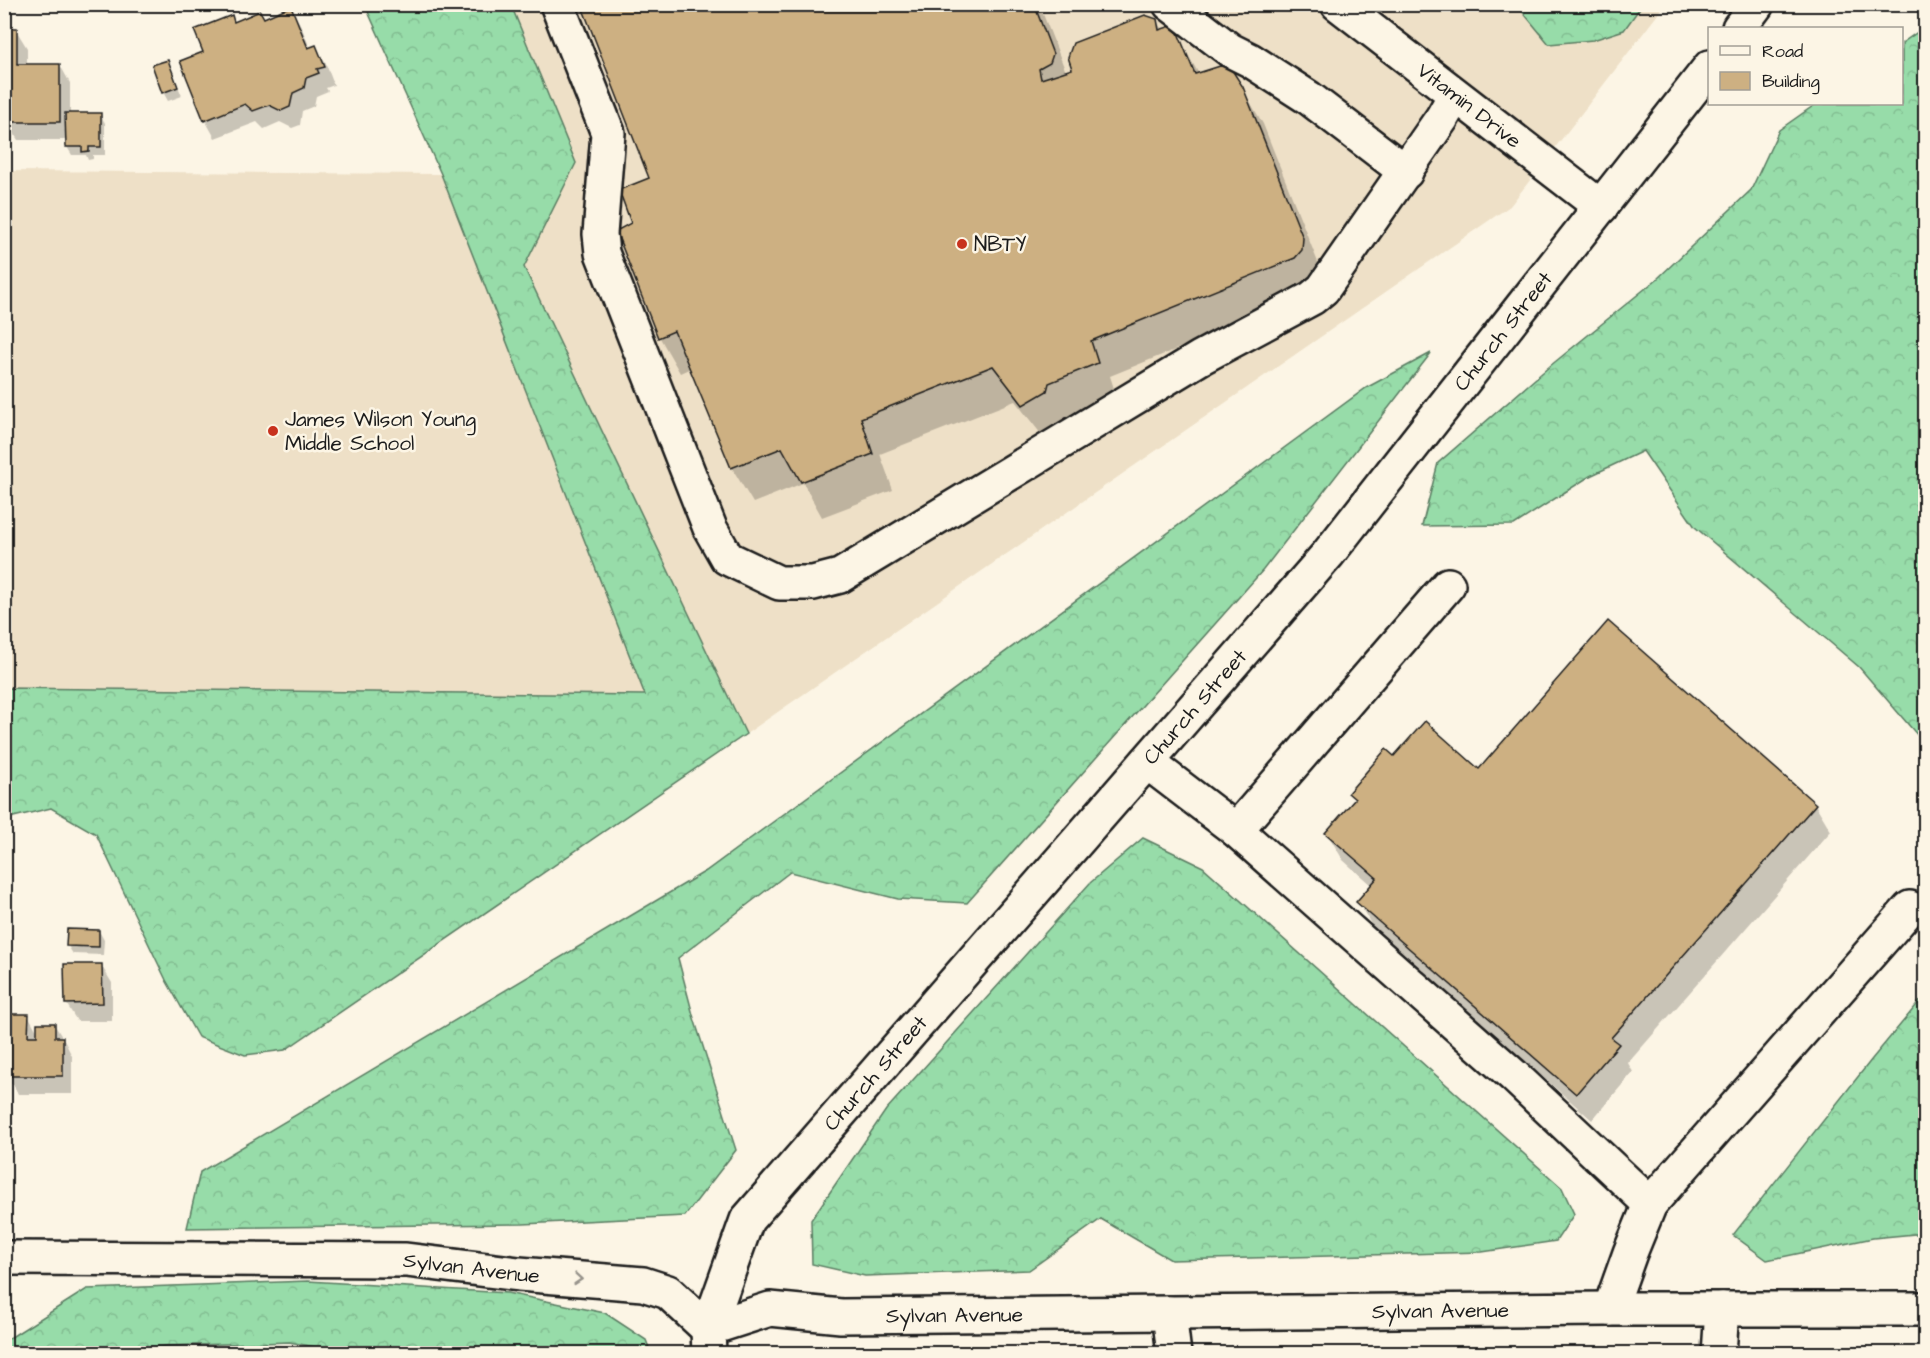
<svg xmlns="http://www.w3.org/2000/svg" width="1930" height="1358" viewBox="0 0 1930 1358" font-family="'Architects Daughter',sans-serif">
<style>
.built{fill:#eee0c7}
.forest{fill:url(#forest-crowns);stroke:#5a7c62;stroke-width:1.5}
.shadow{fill:#0003}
.building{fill:#cdb082;stroke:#1c1c1c;stroke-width:1.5}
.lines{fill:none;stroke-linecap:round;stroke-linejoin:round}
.minor-casing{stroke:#1c1c1c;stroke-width:38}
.minor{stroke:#fcf5e5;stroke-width:33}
.oneway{stroke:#97938b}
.poi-dot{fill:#c8321e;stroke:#fcf5e5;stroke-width:2}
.labels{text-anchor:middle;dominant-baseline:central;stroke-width:5;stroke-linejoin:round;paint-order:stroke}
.street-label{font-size:21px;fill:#1c1c1c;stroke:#fcf5e5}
.poi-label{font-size:21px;fill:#1c1c1c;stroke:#fcf5e5;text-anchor:start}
</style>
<defs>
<pattern id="forest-crowns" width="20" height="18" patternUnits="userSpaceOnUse" patternTransform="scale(1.5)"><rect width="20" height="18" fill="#97dca9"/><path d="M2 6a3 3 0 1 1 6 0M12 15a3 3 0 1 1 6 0" fill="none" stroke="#82bc91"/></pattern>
</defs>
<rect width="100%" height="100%" fill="#fcf5e5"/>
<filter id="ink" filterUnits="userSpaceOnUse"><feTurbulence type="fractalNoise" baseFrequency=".0167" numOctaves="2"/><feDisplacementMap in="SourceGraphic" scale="12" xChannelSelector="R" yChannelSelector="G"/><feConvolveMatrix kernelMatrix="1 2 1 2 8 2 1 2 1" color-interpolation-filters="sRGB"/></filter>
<g filter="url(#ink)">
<g class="built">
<path d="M511 5H1665L1510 206 746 734 524 267 576 163Z"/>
<path d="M5 171 441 174 646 695 5 688Z"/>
</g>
<g class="forest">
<path d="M365 5H511L576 163 524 267 746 734 285 1050 245 1055 198 1037 166 980 96 834 51 808 5 819V688L645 695 441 174Z"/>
<path d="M1517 5V4L1642 5 1624 30 1593 40 1549 44Z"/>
<path d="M1925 27V744L1859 667 1695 527 1643 451 1590 476 1514 525 1422 526 1438 463 1550 366 1657 279 1751 190 1779 130 1816 104H1902V43Z"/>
<path d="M1431 353 1263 570 967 903 898 899 790 872 678 958 693 1015 736 1150 685 1216 523 1224 187 1228 200 1172 706 871 1366 388Z"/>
<path d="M1143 838 1203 867 1562 1188 1574 1214 1556 1241 1482 1252 1171 1260 1101 1219 1029 1270 865 1276 812 1264 811 1220 886 1110 1090 883Z"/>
<path d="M1925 995V1233L1873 1238 1767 1260 1733 1235 1872 1059Z"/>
<path d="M308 1281 507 1293 605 1313 646 1340 651 1353 351 1354 289 1342 167 1346 107 1354 5 1353V1341L87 1289Z"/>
</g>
<g class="shadow">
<path d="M583 4H1039L1066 72 1156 20 1162 30 1176 34 1199 74 1242 88 1263 124 1323 275 1315 293 1110 376 1117 398 1045 439 1015 401 880 454 893 490 822 517 803 483 753 503 732 468 691 368 680 373 660 338 617 231 633 224 651 179Z"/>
<path d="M291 8 301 26 310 48 315 47 326 64 334 85 326 88 328 91 316 96 314 106 302 111 300 125 292 128 280 122 264 129 257 122 215 138 205 120V53L231 17 235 23 264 19Z"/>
<path d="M4 30H16L27 48V65H60L70 83V114H100L105 123V155H93V159L88 160 86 155H72L67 147V140H18L7 122V112H4Z"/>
<path d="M168 62 182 96 168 101 163 92Z"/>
<path d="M1394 758 1479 771 1815 804 1831 831 1628 1063 1633 1072 1592 1120 1374 929 1358 902 1372 886 1343 860 1327 833 1355 801 1350 793Z"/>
<path d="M99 931 104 940 103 955 73 954 68 946Z"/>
<path d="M101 965 112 983V1021H77L66 1003Z"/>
<path d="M28 1015 38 1033 54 1024 65 1042 72 1056V1094H18L13 1084H4V1037H7Z"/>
</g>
<g class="building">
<path d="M581 4H1034L1053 54 1050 63 1039 69 1041 79 1072 69 1068 57 1073 43 1145 15 1157 19 1159 30 1171 26 1178 33 1195 74 1220 66 1230 67 1243 87 1303 238 1302 250 1295 258 1091 341 1098 363 1049 383 1047 391 1023 405 993 366 861 418 873 454 801 482 782 448 731 468 674 331 658 338 616 231 631 223 619 190 649 178Z"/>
<path d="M291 6 308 48 316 45 325 67 317 69 319 73 306 78 304 88 293 93 290 107 281 111 269 105 253 111 245 104 204 121 180 61 203 52 194 30 232 15 234 22 260 11 264 18Z"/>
<path d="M4 28H17V64H60V122H6Z"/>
<path d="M168 60 178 87 162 93 152 65Z"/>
<path d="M65 113H101V147H89V151L82 152V147H66Z"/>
<path d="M1608 621 1816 804 1611 1038 1619 1044 1576 1094 1356 902 1377 878 1325 833 1355 799 1348 793 1386 749 1394 756 1425 721 1479 769Z"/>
<path d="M67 929 99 930V947L66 946Z"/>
<path d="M64 964H102L103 1003 65 1004Z"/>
<path d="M6 1014H29L28 1036H37V1023H55V1037H63V1076H6V1067H4Z"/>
</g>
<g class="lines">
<g class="minor-casing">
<g id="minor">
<path d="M557 4 608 133 600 234 602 253 710 528 727 558 779 583H813L840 576 1200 358 1312 298 1323 289 1442 118 1455 95"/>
<path d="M1170 4 1230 50 1250 60 1309 98 1406 172"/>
<path id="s1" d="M1338 4 1601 207"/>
<path d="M1739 28 1757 4"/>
<path d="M1147 762 1236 830 1514 1076 1650 1204 1630 1253 1610 1309"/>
<path d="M1236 830 1448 585"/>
<path d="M1650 1204 1910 908"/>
<path id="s2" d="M4 1258 406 1260 519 1274 643 1284 668 1292 708 1329"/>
<path d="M1169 1313 1174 1354"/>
<path id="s3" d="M708 1329 770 1309 841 1316 1610 1309H1926"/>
<path id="s4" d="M709 1354 708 1329 747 1220 1328 554 1710 67"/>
<path d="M1719 1354 1722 1309"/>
</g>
</g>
<use href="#minor" class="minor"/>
</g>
<defs><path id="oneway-chevron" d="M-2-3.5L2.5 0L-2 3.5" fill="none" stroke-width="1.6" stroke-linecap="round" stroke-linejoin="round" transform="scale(1.5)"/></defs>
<use class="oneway" href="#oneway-chevron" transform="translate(578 1279) rotate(5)"/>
</g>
<g class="poi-dot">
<circle cx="962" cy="244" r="6"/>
<circle cx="273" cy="431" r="6"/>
</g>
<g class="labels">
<g class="street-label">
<text stroke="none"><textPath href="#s1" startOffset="166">Vitamin Drive</textPath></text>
<text stroke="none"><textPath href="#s4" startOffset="1308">Church Street</textPath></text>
<text stroke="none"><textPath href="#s4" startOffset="822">Church Street</textPath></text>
<text stroke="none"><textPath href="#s4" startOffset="336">Church Street</textPath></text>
<text stroke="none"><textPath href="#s2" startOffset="468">Sylvan Avenue</textPath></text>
<text stroke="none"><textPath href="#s3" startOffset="736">Sylvan Avenue</textPath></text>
<text stroke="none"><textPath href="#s3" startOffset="250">Sylvan Avenue</textPath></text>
</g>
<g class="poi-label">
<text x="974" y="244">NBTY</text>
<text x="285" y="419">James Wilson Young<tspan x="285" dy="24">Middle School</tspan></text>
</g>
</g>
<rect width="1930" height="1358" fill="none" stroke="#fcf5e5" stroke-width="24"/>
<rect x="12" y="12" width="1906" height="1334" fill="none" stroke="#1c1c1c" stroke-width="2" filter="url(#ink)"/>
<rect x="1708" y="27" width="195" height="78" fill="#fcf5e5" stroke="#a29e95" stroke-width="1.5"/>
<rect x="1720" y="46" width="30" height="9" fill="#fcf5e5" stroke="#a29e95" stroke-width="1.5"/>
<text x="1762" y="57" font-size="18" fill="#1c1c1c">Road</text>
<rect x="1720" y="72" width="30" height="18" fill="#cdb082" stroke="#a29e95" stroke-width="1.5"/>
<text x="1762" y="87" font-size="18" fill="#1c1c1c">Building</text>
</svg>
